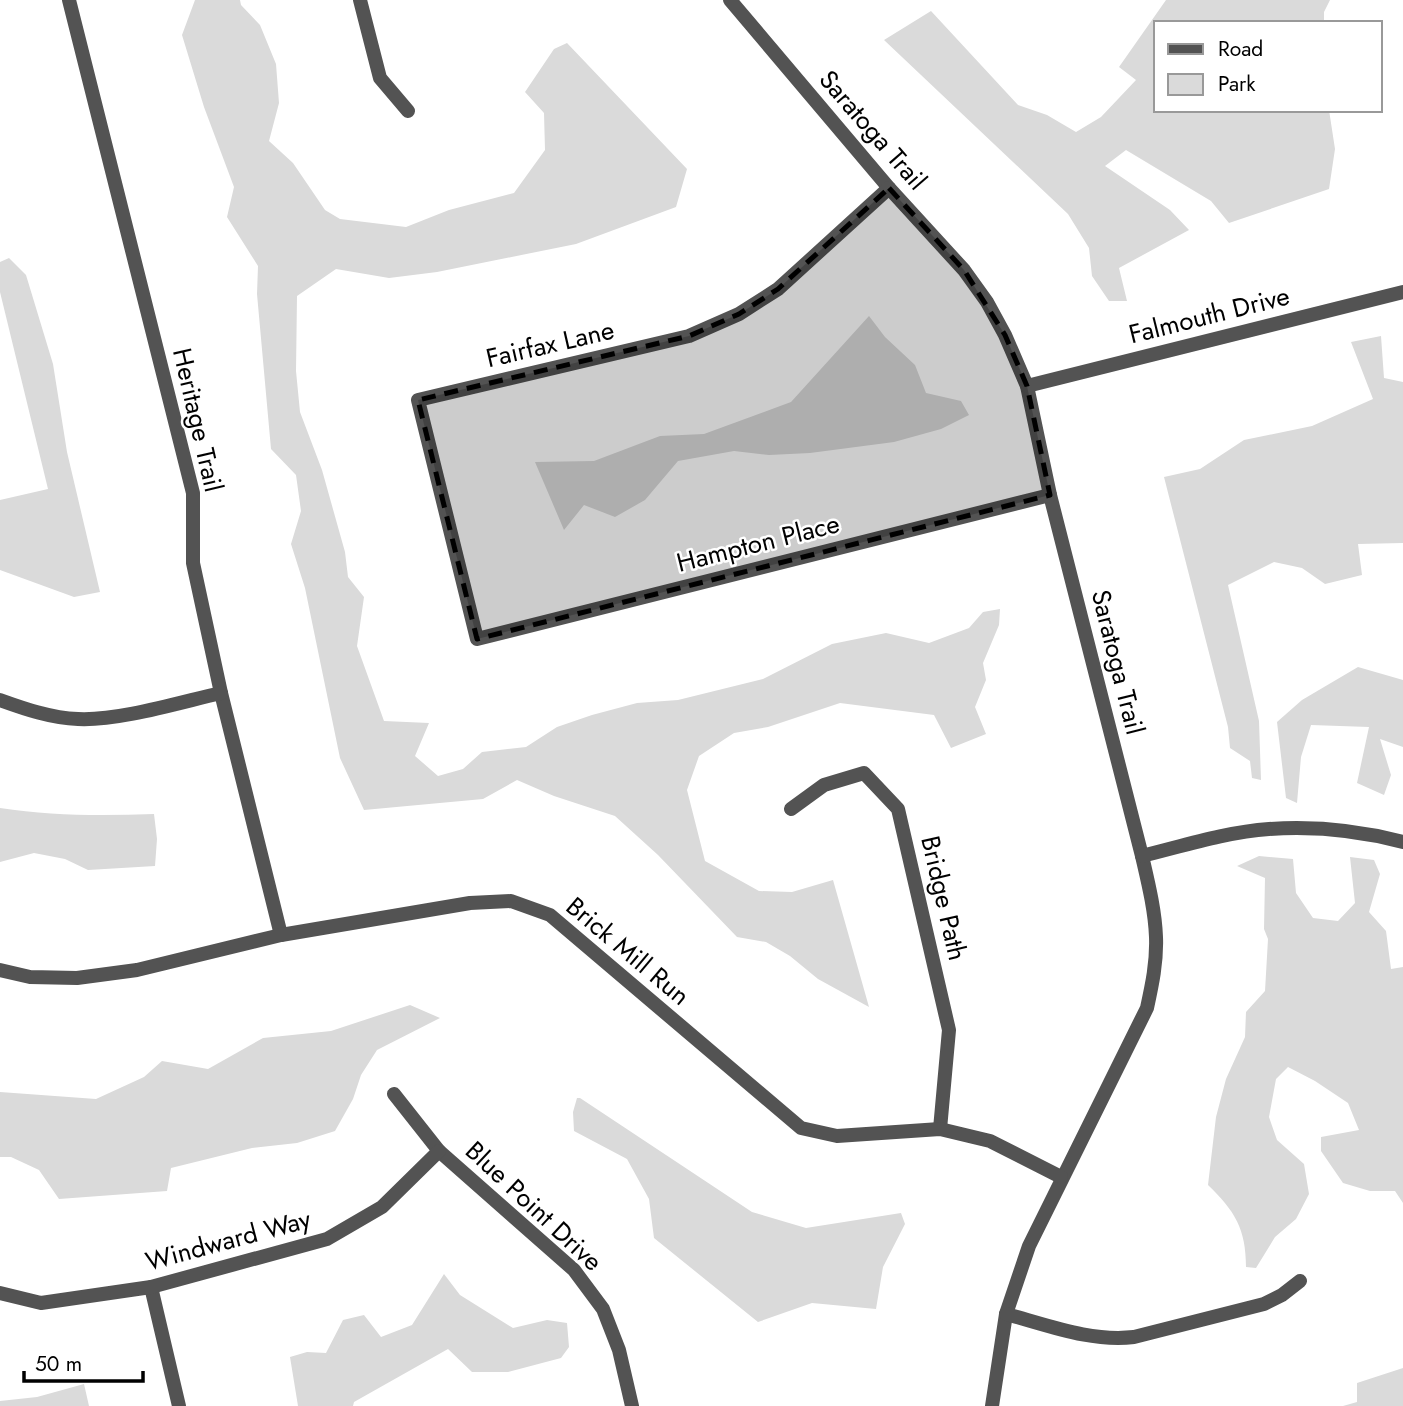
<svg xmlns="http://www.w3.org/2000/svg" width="1403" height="1406" viewBox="0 0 1403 1406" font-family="Jost,sans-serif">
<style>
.green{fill:#dadada}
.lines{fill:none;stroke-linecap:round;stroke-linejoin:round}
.minor{stroke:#535353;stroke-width:14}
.marked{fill:#000;fill-opacity:0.2;stroke:#000;stroke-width:5;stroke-dasharray:14 9;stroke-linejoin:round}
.labels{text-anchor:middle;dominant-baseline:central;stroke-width:5;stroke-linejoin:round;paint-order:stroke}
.street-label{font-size:26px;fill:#000;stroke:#fff}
</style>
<rect width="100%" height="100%" fill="#fff"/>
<g class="green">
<path d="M195 0H240L241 5 260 25 276 64 279 103 269 141 293 163 325 210 340 219 406 227 449 210 514 193 545 150 544 113 525 92 554 49 567 43 687 169 676 207 576 244 437 272 389 278 336 269 297 296 296 371 300 412 322 470 345 552 348 577 364 597 357 646 384 721 429 723 415 756 438 776 463 769 482 752 526 747 557 727 592 715 637 703 678 700 763 679 832 644 886 633 929 643 969 628 983 612 1000 609 999 625 983 663 986 680 975 707 986 734 951 748 934 715 840 703 768 727 734 733 699 756 687 790 705 861 759 891 792 892 833 880 869 1007 818 979 790 956 766 942 737 937 658 855 615 816 554 796 517 780 483 799 364 810 340 758 305 588 291 544 301 511 296 475 271 449 257 294 258 266 227 217 234 187 204 107 182 35Z"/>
<path d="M1166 0H1330L1324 12V23H1156V110H1329L1335 149 1329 189 1229 223 1211 201 1126 150 1105 166 1170 210 1189 230 1119 268 1127 301H1109L1092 276 1089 248 1068 214 884 40 931 11 1018 105 1047 115 1076 132 1101 117 1136 80 1119 67Z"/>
<path d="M9 258 26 275 53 364 67 452 100 592 74 597 0 570V500L48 489 0 292V262Z"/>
<path d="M869 316 885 337 915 365 926 393 961 401 969 415 941 429 894 442 810 453 769 455 734 451 678 461 645 500 615 517 584 505 564 530 535 462 594 461 660 436 704 434 791 402Z"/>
<path d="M1381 336 1384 378 1403 382V543L1358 544 1362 575 1325 584 1302 568 1274 562 1228 585 1259 721 1261 780 1252 778 1250 761 1230 748 1228 727 1164 477 1200 469 1244 440 1312 426 1373 399 1351 342Z"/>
<path d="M1358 667 1403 680V747L1380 739 1391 775 1384 795 1357 783 1369 727 1311 725 1301 757 1297 803 1286 798 1277 722 1302 700Z"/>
<path d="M0 808C51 816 102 816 154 814L157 839 155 866 88 870 65 859 34 853 0 862Z"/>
<path d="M1259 856 1293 859 1296 893 1313 918 1338 921 1355 903 1350 857 1374 860 1380 874 1369 912 1386 931 1391 969 1403 967V1203L1395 1191H1370L1343 1183 1321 1151V1137L1359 1130 1348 1103 1315 1081 1288 1067 1276 1079 1269 1117 1277 1140 1304 1164 1309 1194 1296 1219 1275 1237 1256 1268 1246 1267C1246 1229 1235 1211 1208 1185L1216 1117 1226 1079 1245 1037 1246 1012 1265 991 1268 939 1264 929 1265 878 1237 866Z"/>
<path d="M410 1005 440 1018 377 1050 361 1075 353 1099 335 1131 297 1143 252 1148 171 1168 167 1191 59 1199 39 1170 11 1157H0V1092L96 1099 144 1077 162 1061 208 1069 263 1038 331 1031Z"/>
<path d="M577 1098H580L752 1212 806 1228 901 1213 905 1224 883 1267 876 1309 812 1303 758 1322 654 1238 649 1199 627 1159 574 1131 573 1112Z"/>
<path d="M444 1274 460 1295 513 1328 547 1320 567 1323 569 1347 561 1358 508 1372H472L448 1349 354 1402 353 1406H298L290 1357 307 1352 326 1353 343 1320 364 1315 381 1337 412 1325Z"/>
<path d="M1403 1368V1406H1343L1357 1402V1383Z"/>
<path d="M84 1384 89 1406H0V1401L37 1397Z"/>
</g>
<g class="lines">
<g class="minor">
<path d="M69 0 193 493V563L221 693 281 935"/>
<path d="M360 0 380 78 408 111"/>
<path d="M730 0 889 188 964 270 987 302 1005 335 1027 386 1050 495 1142 856C1148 882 1155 910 1156 937 1157 962 1152 985 1147 1008L1029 1246 1006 1314 992 1406"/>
<path d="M889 188 778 289 739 314 689 336 418 400 477 639 1050 495"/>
<path d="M1027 386 1403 292"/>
<path d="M0 700C25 709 51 718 78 719 119 721 181 702 221 693"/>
<path d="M791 809 824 785 864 773 898 809 949 1030 940 1129"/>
<path d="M1142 856C1183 846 1226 832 1269 829 1313 826 1361 831 1403 842"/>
<path d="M0 970 30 977 77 978 137 970 281 935 470 903 511 901 550 915 801 1128 837 1136 940 1129 990 1141 1061 1177"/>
<path d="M394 1094 439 1151 574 1270 603 1309 619 1350 632 1406"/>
<path d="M151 1287 179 1406"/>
<path d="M0 1293 41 1303 151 1287 327 1239 382 1207 439 1151"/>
<path d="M1006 1314C1048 1325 1090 1342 1134 1337L1264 1304 1282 1295 1300 1281"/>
</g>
</g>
<path class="marked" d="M889 188 964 270 1005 335 1027 386 1050 495 477 639 418 400 689 336 739 314 778 289Z"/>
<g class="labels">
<g class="street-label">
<text transform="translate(873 130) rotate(49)">Saratoga Trail</text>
<text transform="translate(1209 315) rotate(-14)">Falmouth Drive</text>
<text transform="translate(550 344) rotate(-13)">Fairfax Lane</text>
<text transform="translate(198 420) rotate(77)">Heritage Trail</text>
<text transform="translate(758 543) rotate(-14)">Hampton Place</text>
<text transform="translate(1118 662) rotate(76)">Saratoga Trail</text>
<text transform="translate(944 898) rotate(77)">Bridge Path</text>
<text transform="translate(628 951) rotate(40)">Brick Mill Run</text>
<text transform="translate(534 1206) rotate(43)">Blue Point Drive</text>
<text transform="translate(228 1240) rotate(-15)">Windward Way</text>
</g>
</g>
<rect x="1154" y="21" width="228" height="91" fill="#ffffff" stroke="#999999" stroke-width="2"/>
<rect x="1168" y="44" width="35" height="10" fill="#535353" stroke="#999999" stroke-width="2"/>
<text x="1218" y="56" font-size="21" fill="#000000">Road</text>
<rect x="1168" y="74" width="35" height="21" fill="#dadada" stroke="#999999" stroke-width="2"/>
<text x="1218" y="91" font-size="21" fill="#000000">Park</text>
<path d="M24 1371v10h119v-10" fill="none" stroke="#000000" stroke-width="3.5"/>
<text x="35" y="1371" font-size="21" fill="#000000" stroke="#ffffff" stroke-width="5" paint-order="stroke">50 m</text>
</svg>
